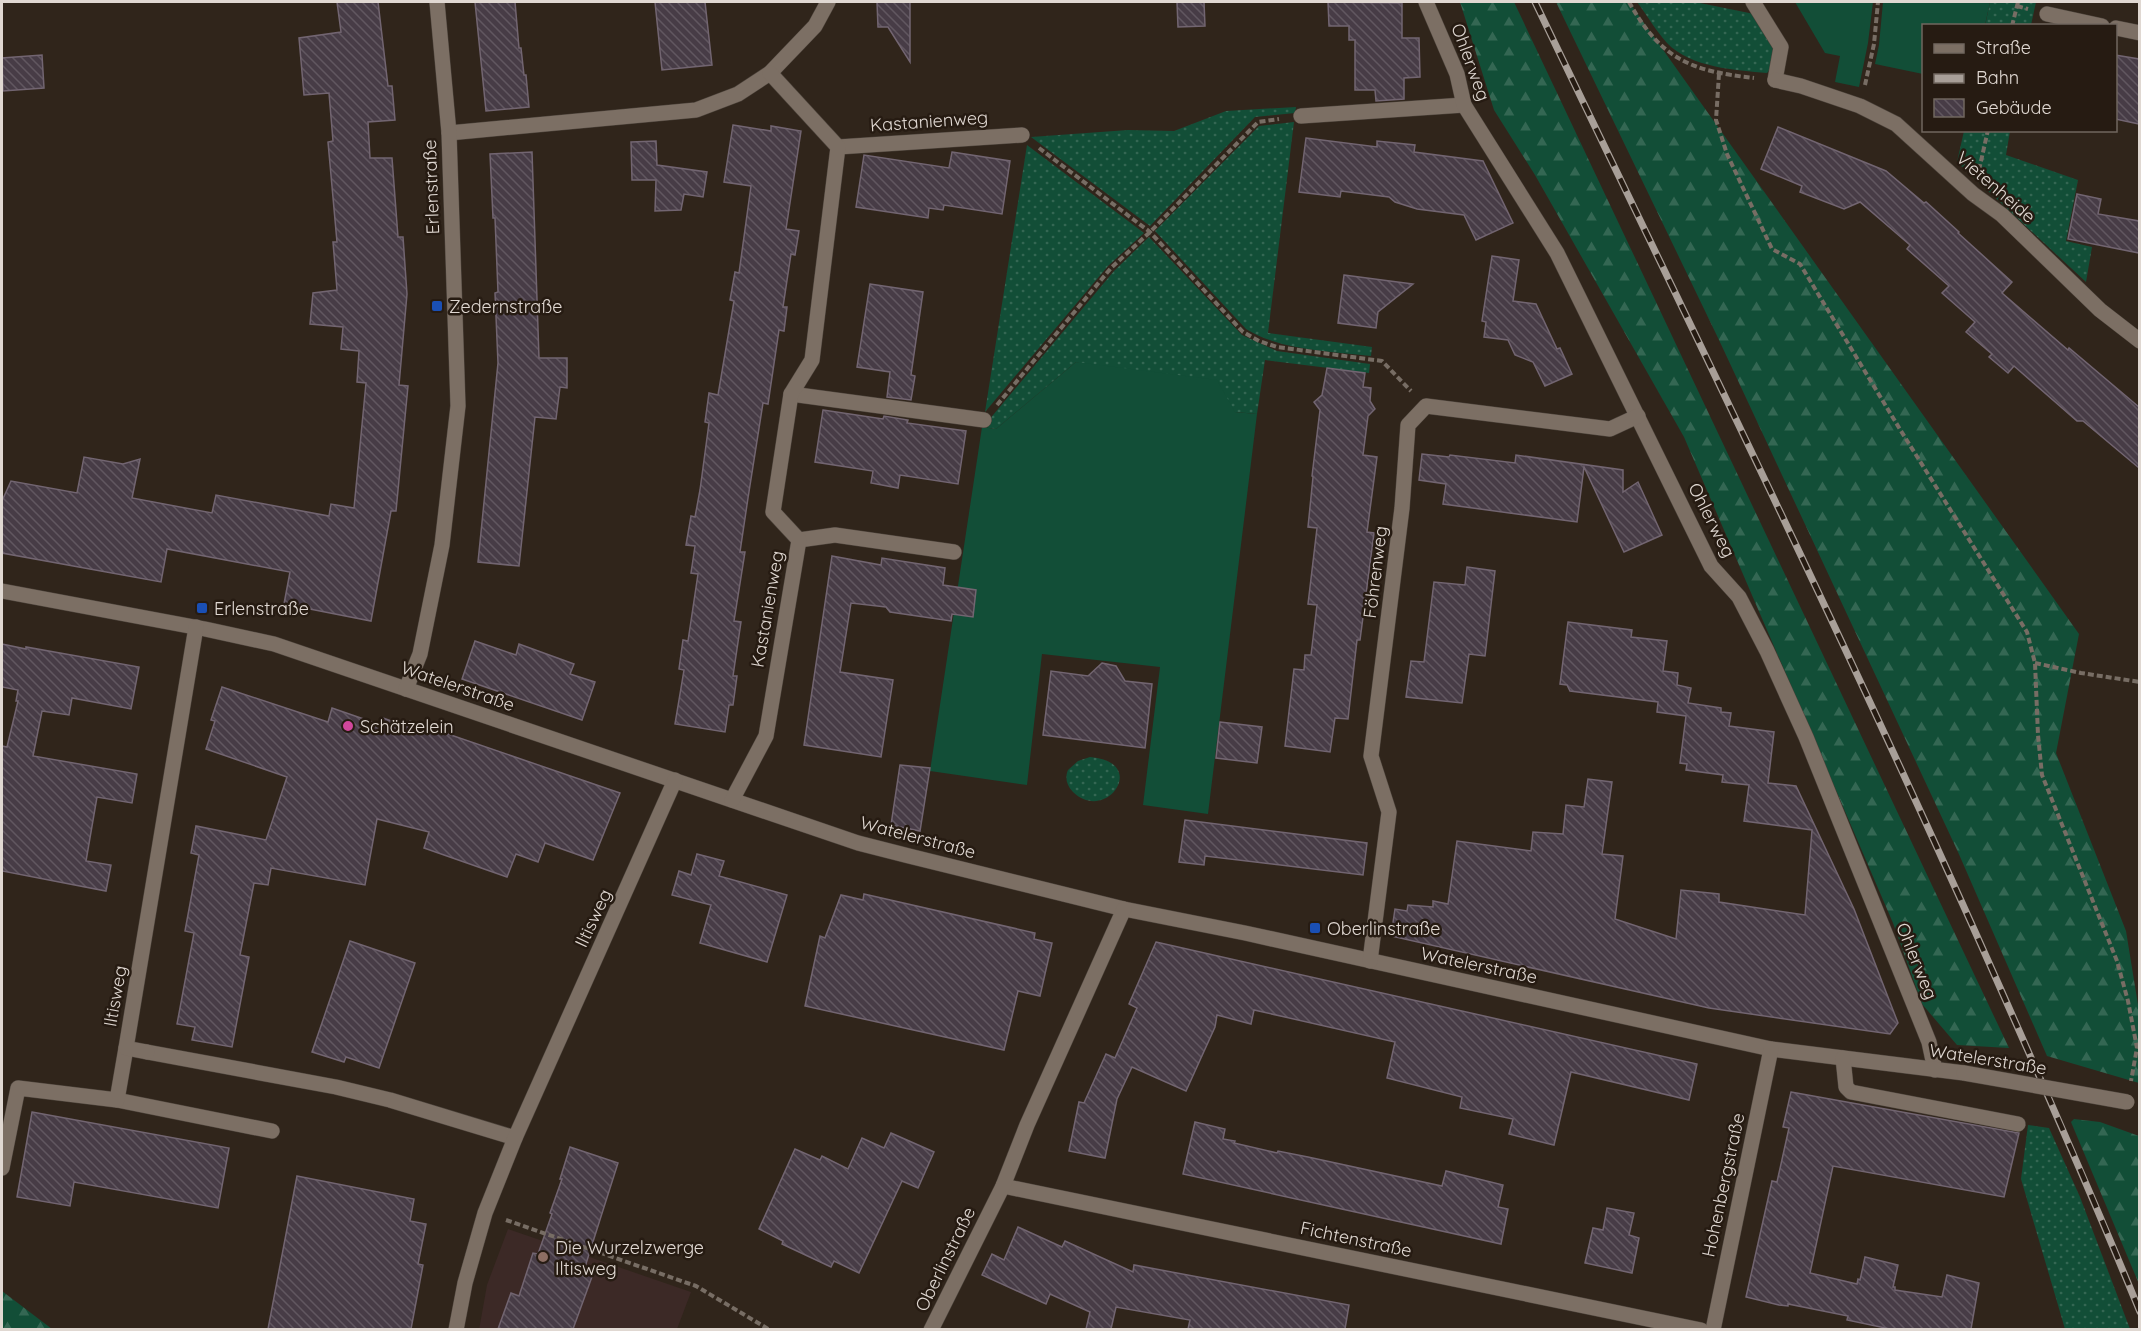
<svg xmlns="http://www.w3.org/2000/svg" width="2141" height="1331" viewBox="0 0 2141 1331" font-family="Quicksand,sans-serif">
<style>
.education{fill:#3c2926}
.grass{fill:url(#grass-dots)}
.forest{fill:url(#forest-firs)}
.garden{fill:#124e37}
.building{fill:url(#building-back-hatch);stroke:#726571;stroke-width:1.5}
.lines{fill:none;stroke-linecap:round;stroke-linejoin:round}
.service-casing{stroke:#4c433b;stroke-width:16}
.minor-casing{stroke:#4c433b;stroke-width:16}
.path{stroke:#776d64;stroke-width:4;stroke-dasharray:6 3;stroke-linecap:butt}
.service{stroke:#7c6f64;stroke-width:15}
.minor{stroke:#7c6f64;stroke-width:15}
.rail-casing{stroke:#a89f98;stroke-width:7}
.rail{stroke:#261b12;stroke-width:4.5;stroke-dasharray:14;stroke-linecap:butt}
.minor-bridge-casing{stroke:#4c433b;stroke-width:16;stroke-linecap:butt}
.minor-bridge{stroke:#7c6f64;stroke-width:15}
.transit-dot{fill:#1a4fb4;stroke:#261b12;stroke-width:2}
.hotel-dot{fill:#d1479c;stroke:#261b12;stroke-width:2}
.education-dot{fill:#8d6e63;stroke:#261b12;stroke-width:2}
.labels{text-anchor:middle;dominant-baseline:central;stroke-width:5;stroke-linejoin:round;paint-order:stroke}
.street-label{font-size:18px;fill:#e0d8d2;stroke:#261b12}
.poi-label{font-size:18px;fill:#e0d8d2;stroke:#261b12;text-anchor:start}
</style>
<defs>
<pattern id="grass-dots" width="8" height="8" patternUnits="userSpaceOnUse" patternTransform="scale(1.5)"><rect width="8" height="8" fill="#124e37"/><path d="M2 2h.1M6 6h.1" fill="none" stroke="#346753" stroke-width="1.8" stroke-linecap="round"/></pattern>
<pattern id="forest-firs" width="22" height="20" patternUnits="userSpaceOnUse" patternTransform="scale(1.5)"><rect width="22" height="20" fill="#124e37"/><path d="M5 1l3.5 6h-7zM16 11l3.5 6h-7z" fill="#346753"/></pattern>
<pattern id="building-back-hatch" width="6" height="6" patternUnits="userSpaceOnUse" patternTransform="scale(1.5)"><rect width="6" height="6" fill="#473c46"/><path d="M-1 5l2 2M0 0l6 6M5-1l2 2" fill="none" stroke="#615760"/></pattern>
</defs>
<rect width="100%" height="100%" fill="#30251b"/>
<path class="education" d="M508 1229 691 1292 677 1329 479 1330 487 1285Z"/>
<g class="grass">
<path d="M1637 2H1695L1754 14 1775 50 1774 64 1767 73C1736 70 1691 68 1667 43 1656 31 1647 15 1637 2Z"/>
<path d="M1990 2H2036L2031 25 1985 26Z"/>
<path d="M1296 107 1295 113 1255 117 1150 226 1031 137 1128 130 1174 131 1226 111Z"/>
<path d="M1294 122 1268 333 1372 347 1371 356C1330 351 1282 351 1246 329L1155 231 1259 126Z"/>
<path d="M1964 131H2010L2006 155 2078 180 2066 241 2092 247 2086 282 1957 162Z"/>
<path d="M1027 145 1144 233 1108 266 985 412Z"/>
<path d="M1149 237 1242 335 1277 351 1370 364 1369 373 1265 360 1257 414 1235 412 1076 362 996 429 983 427 1114 271Z"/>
<path d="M1090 757C1150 762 1106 824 1073 792 1066 785 1065 777 1068 770L1078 761Z"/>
<path d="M2028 1125 2049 1128 2080 1197 2130 1329H2065L2021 1179Z"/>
</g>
<g class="forest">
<path d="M1460 2H1514L2009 1048 1957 1045 1922 1004 1893 923 1684 437 1535 175 1494 110Z"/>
<path d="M1556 2H1629L2079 634 2056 753 2126 931 2139 1011V1083L2047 1056 1958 852 1719 340Z"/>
<path d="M2074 1119 2100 1122 2139 1136V1284L2071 1122Z"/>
<path d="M2 1291 52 1329H2Z"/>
</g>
<g class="garden">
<path d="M1795 2H1873L1868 43 1859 87 1835 82 1840 56 1825 53Z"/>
<path d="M1883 2H1990L1985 25 1924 26 1923 74 1875 64 1879 45Z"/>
<path d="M1076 362 1217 380 1235 412 1257 414 1208 814 1143 805 1160 667 1042 654 1027 785 930 771 982 427 996 429Z"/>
</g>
<g class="building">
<path d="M337 2H378L388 86H392L395 120 368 122 370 158H392L398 237H403L407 294 399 385 408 386 396 511H391L371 621 284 604 290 572 167 549 161 582 2 553V501L11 481 77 493 84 457 123 464 140 459 132 498 212 513 216 495 329 516 331 504 354 508 366 383 357 382 359 351 341 349 343 327 310 324 313 293 337 290 333 242H337L328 142 333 141 329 93 304 95 299 38 341 32Z"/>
<path d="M475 2H515L519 48H521L524 75H526L529 107 486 111Z"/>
<path d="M655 2H705L712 65 662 70Z"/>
<path d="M877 2H910V62L888 27H878Z"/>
<path d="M1177 2H1204L1205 26 1178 27Z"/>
<path d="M1328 2 1402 3V38H1419L1420 77 1404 78V99L1376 101 1375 90H1355V40H1349V26H1329Z"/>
<path d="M42 55 44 88 3 91 2 58Z"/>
<path d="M2115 55 2139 59V124L2115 119Z"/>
<path d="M733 125 771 131V126L801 131 786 229 799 231 795 255 791 254 783 307H787L784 331 779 330 768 404 763 403 748 498 740 552H745L734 621 741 622 733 676H737L733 705H729L725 732 675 724 684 670 679 669 683 640 688 641 698 574 691 573 695 546 686 545 691 516 695 517 700 490 709 423 705 422 709 393 718 395 734 301 730 300 735 272 739 273 751 186 724 182Z"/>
<path d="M1778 127 1886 171 1924 203 1926 202 1959 232 1958 233 2012 282 2002 293 2068 350 2069 348 2139 407V468L2083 421H2077L2014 366 2008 373 1989 357 1992 354 1966 332 1975 322 1942 293 1949 286 1907 249 1910 245 1860 202 1844 209 1800 192 1802 186 1761 169Z"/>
<path d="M1306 138 1377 147V141L1415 145 1414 152 1483 161 1513 223 1476 240 1464 215 1417 209 1395 202 1389 197 1341 191 1340 197 1299 192Z"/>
<path d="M656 141 657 165 707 172 703 197 684 194 681 210 655 211 656 180H632L631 142Z"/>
<path d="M532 152 539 358H567V388L560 387 556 419 535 417 519 566 478 562 498 363 495 293 498 292 496 243 495 218H493L490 154Z"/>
<path d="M952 152 1010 161 1002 214 944 205 943 210 929 208 928 218 856 207 864 155 949 168Z"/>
<path d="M2077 194 2101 199 2098 214 2139 221V253L2068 239Z"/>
<path d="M1492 256 1519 260 1513 301 1536 304 1557 349 1560 348 1572 374 1545 386 1533 362 1515 355 1508 340 1484 337 1486 322 1482 321Z"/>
<path d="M1344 275 1413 284 1378 312 1376 328 1338 323Z"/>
<path d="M870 284 923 292 911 375 915 376 911 400 887 397 890 372 857 367Z"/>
<path d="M1327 368 1365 373 1363 387 1371 388 1370 401 1375 409 1368 416 1363 455 1377 457 1367 532 1374 533 1360 640H1357L1348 719 1335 718 1330 752 1285 746 1294 669 1304 670 1305 655H1311L1317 605 1308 604 1317 528 1308 527 1313 477 1312 476 1320 410 1314 402 1322 395Z"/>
<path d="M823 410 883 419 884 416 908 420 907 423 966 431 958 484 900 475 898 488 871 483 873 471 815 462Z"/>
<path d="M1422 454 1449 457 1450 455 1515 463 1516 455 1623 470V492L1638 482 1662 535 1624 552 1584 467 1577 522 1443 504 1446 484 1419 480Z"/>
<path d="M832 556 881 565 882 558 945 568 943 585 976 590 973 617 952 614 951 621 890 612 886 607 851 603 840 672 893 680 881 757 804 745Z"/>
<path d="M1467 567 1495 571 1485 656 1469 654 1462 703 1406 697 1411 661 1424 662 1434 582 1465 585Z"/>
<path d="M1568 622 1632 630 1631 637 1667 641 1663 671 1678 673 1677 685 1691 688 1688 703 1721 708V712L1731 713 1729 726 1774 732 1768 783 1796 786 1854 909 1898 1023 1890 1034 1709 1008 1391 936 1395 909 1407 911 1408 905 1433 907V901L1448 904 1457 841 1531 851 1533 832 1563 834 1566 805 1584 807 1588 779 1612 782 1602 854 1623 856 1615 919 1676 939 1681 890 1719 894V902L1805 915 1812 830 1744 821 1749 785 1722 782 1723 775 1686 770 1687 764 1680 763 1686 716 1657 712 1658 702 1570 691 1567 685 1560 684Z"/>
<path d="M475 641 516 655 519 644 574 664 570 674 595 682 582 720 462 679Z"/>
<path d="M2 644 26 649V647L139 667 131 709 72 698 69 715 42 711 33 756 137 774 132 803 97 797 86 861 111 865 106 891 2 871V746L7 747 18 701H16L18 690 2 687Z"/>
<path d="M1102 663 1116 666 1125 681 1152 684 1145 748 1043 735 1051 671 1088 676Z"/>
<path d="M222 687 328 722 332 708 381 725 383 718 408 727 410 721 620 793 593 860 545 843 538 862 516 854 507 877 424 848 429 832 377 819 365 885 271 868 268 885 254 883 240 955 249 957 232 1047 192 1040 195 1027 177 1024 194 933 185 931 199 855 191 853 196 826 266 840 287 777 206 749 215 721 211 720Z"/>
<path d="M1220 722 1262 727 1257 763 1216 758Z"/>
<path d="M900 765 930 768 920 831 891 825Z"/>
<path d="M1185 820 1367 843 1363 875 1205 856 1204 865 1179 862Z"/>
<path d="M697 854 724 861 719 876 787 895 767 962 700 943 711 905 672 895 679 871 691 875Z"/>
<path d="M864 894 1035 933 1034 939 1052 943 1040 996 1018 991 1004 1050 805 1006 820 936 825 938 841 895 863 900Z"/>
<path d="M350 941 415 963 379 1068 346 1057 344 1062 312 1052Z"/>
<path d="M1156 942 1697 1064 1689 1100 1571 1072 1554 1145 1509 1134 1513 1119 1460 1108 1462 1097 1387 1078 1395 1042 1254 1010 1251 1024 1217 1015 1215 1027 1186 1091 1132 1067 1117 1099 1105 1158 1069 1151 1079 1102 1084 1103 1106 1054 1115 1058 1137 1008 1129 1004Z"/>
<path d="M1791 1092 2019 1133 2004 1197 1833 1166 1810 1273 1857 1284 1858 1279 1860 1280 1865 1257 1898 1265 1893 1287H1895V1290L1942 1297 1947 1275 1979 1283 1971 1329H1890L1847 1320 1848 1316 1788 1304V1306L1779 1305 1746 1297 1772 1181 1777 1182 1789 1128 1783 1127Z"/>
<path d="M32 1112 229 1148 218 1208 74 1182 70 1206 17 1197Z"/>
<path d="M1195 1122 1225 1129 1223 1139 1235 1141 1234 1143 1277 1153 1278 1151 1308 1157 1442 1186 1446 1171 1503 1185 1498 1207 1508 1209 1501 1244 1183 1174Z"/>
<path d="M891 1133 934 1152 918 1188 902 1181 859 1273 834 1261 831 1267 782 1244 783 1241 759 1229 795 1149 820 1160 822 1156 848 1169 862 1138 884 1148Z"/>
<path d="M570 1147 618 1163 584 1270 593 1274 573 1329H498L511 1293 519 1296 533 1253 538 1254 552 1214 550 1213 562 1179H560Z"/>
<path d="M297 1176 414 1199 410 1221 426 1224 418 1264 423 1265 411 1329H268Z"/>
<path d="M1607 1208 1634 1213 1629 1235 1639 1238 1632 1273 1585 1263 1593 1228 1603 1230Z"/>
<path d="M1018 1227 1062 1247 1065 1241 1133 1272 1134 1265 1349 1305 1345 1329H1188L1190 1320 1116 1307 1111 1329H1086L1090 1312 1050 1294 1046 1304 982 1275 992 1254 1004 1260Z"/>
</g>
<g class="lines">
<g class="service-casing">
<g id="service">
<path d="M1753 2 1781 47 1775 80"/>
<path d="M2047 14 2102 26"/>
<path d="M2116 28 2140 33"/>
<path d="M1301 116 1464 105"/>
<path d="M147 1052 336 1087 390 1100 515 1138"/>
<path d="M117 1100 272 1131"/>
<path d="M2 1168 18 1088 117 1100 126 1048"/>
</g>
</g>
<g class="minor-casing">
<g id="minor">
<path d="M1426 2 1457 74 1464 105 1557 253 1711 566 1739 597 1767 651 1806 737 1929 1042 1935 1070"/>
<path d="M1775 80 1801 86 1860 106 1896 124 1973 194 2002 215 2100 310 2140 341"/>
<path d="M449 133 696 110 738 94 770 73 815 26 828 2"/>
<path d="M838 147 1022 135"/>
<path d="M791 394 984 420"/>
<path d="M799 540 835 535 954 552"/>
<path d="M2 591 205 629 274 644 858 843 909 856 1124 909 1245 933 1771 1049 1964 1073"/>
<path d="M406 689 420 654 442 545 458 406 449 133 437 2"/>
<path d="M732 800 766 736 799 540 773 512 791 394 812 360 838 147 770 73"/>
<path d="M1370 961 1389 812 1371 756 1402 508 1408 425 1426 406 1610 429 1638 416"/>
<path d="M147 1052 126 1048 196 627"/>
<path d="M1843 1058 1846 1087 1851 1092 2018 1124"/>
<path d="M1003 1186 1701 1330"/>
<path d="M456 1330 465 1283 485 1213 515 1138 675 780"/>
<path d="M931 1330 1003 1186 1027 1125 1124 909"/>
<path d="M1713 1330 1771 1049"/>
</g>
</g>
<g class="path">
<path d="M1629 2C1661 59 1690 71 1754 78"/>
<path d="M2017 6 2028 9"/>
<path d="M2012 26 2018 2"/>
<path d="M1719 74 1716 120 1727 154 1772 249 1800 264 1901 431 2027 632 2035 663 2038 735 2042 775 2117 961 2128 1001 2137 1048 2131 1081"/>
<path d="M1865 85 1874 44 1878 2"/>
<path d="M1039 148 1150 232 1243 332 1259 341 1277 347 1382 361 1411 391"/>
<path d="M1979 170 1988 130"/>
<path d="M997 405 1111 268 1150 232 1258 122 1279 119"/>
<path d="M2035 663 2081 673 2140 682"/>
<path d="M506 1220 696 1286 770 1330"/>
</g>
<use href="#service" class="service"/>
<use href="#minor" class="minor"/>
<g class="rail-casing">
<path id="rail" d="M1535 2C1693 331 1854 658 2002 992 2049 1098 2096 1204 2140 1312"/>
</g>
<use href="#rail" class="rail"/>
<g class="minor-bridge-casing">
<path id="minor-bridge" d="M1964 1073 2127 1102"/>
</g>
<use href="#minor-bridge" class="minor-bridge"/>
</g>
<g class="transit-dot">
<rect x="431" y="300" width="12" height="12" rx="3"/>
<rect x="196" y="602" width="12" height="12" rx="3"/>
<rect x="1309" y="922" width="12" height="12" rx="3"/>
</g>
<circle class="hotel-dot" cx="348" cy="726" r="6"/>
<circle class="education-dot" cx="543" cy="1257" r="6"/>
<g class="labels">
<g class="street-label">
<text transform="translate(1471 62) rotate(70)">Ohlerweg</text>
<text transform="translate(929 121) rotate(-4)">Kastanienweg</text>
<text transform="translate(431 187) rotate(-92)">Erlenstraße</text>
<text transform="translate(1996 187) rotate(41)">Vietenheide</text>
<text transform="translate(1712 520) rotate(63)">Ohlerweg</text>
<text transform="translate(1375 572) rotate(-83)">Föhrenweg</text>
<text transform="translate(767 609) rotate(-80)">Kastanienweg</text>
<text transform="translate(458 686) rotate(19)">Watelerstraße</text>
<text transform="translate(918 837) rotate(15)">Watelerstraße</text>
<text transform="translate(593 918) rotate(-65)">Iltisweg</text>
<text transform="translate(1917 961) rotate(68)">Ohlerweg</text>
<text transform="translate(1479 965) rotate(12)">Watelerstraße</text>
<text transform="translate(115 996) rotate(-80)">Iltisweg</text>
<text transform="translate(1988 1059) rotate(9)">Watelerstraße</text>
<text transform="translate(1723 1185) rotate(-78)">Hohenbergstraße</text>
<text transform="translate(1356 1239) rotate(12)">Fichtenstraße</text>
<text transform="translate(945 1259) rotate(-64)">Oberlinstraße</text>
</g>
<g class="poi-label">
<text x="449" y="306">Zedernstraße</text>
<text x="214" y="608">Erlenstraße</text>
<text x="360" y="726">Schätzelein</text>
<text x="1327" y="928">Oberlinstraße</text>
<text x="555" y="1247">Die Wurzelzwerge<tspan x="555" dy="21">Iltisweg</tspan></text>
</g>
</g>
<rect width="2141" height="1331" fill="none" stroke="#e0d8d2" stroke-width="6"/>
<rect x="1922" y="24" width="195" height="108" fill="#261b12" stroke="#70675f" stroke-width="1.5"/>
<rect x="1934" y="44" width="30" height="9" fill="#7c6f64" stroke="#70675f" stroke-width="1.5"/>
<text x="1976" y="54" font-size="18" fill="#e0d8d2">Straße</text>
<rect x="1934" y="74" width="30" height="9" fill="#a89f98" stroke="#70675f" stroke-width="1.5"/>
<text x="1976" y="84" font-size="18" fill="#e0d8d2">Bahn</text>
<rect x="1934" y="99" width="30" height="18" fill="url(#building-back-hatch)" stroke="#70675f" stroke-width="1.5"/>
<text x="1976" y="114" font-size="18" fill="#e0d8d2">Gebäude</text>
</svg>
